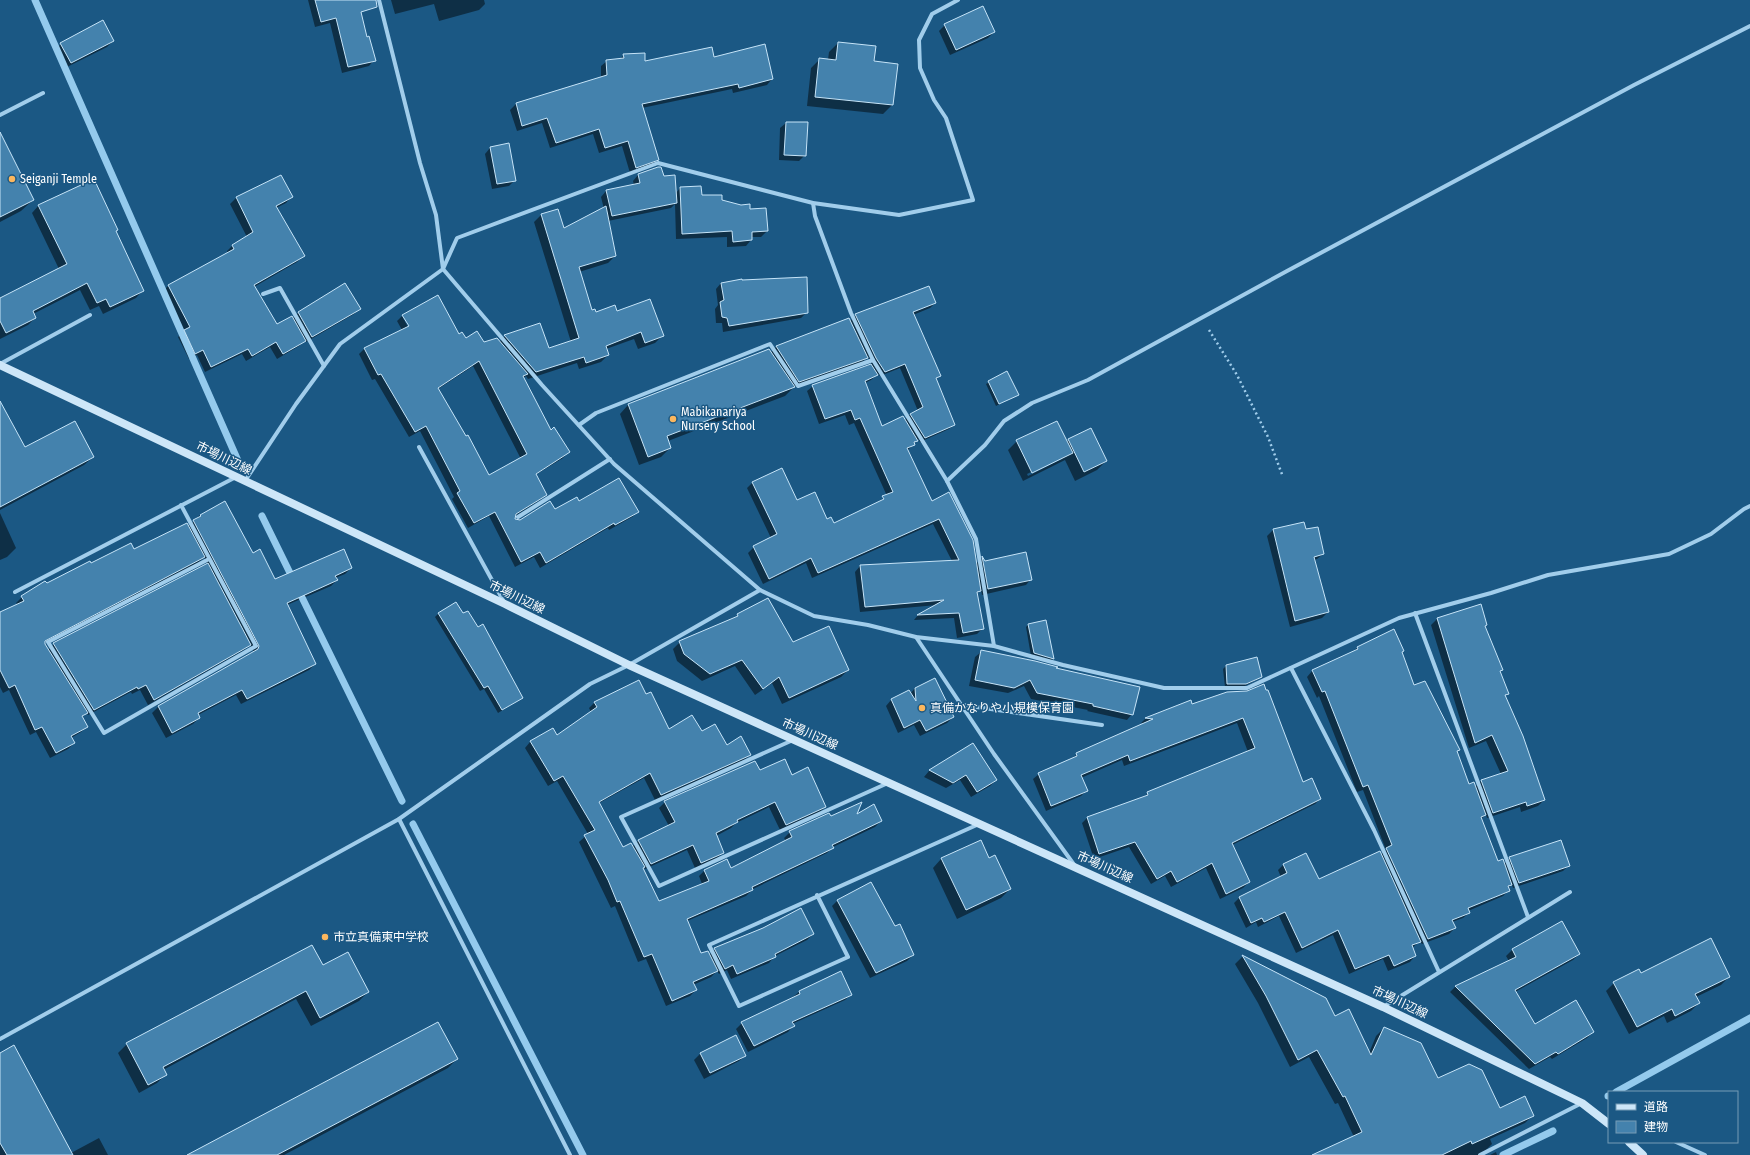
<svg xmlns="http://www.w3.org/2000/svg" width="1750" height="1155" viewBox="0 0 1750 1155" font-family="'Fira Sans Condensed','Noto Sans JP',sans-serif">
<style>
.shadow{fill:#0007;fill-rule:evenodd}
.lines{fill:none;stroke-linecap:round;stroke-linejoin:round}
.stream{stroke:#94caed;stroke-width:7}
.building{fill:#4482ad;stroke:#c6e4f8;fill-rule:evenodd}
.path{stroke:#a1cdeb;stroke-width:2.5;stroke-dasharray:2 3;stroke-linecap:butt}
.minor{stroke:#a1cdeb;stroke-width:4}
.secondary{stroke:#cde6f8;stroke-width:8}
.poi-dot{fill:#fcb75e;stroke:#1b5884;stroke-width:1.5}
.labels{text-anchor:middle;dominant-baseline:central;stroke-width:3;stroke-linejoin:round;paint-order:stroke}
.poi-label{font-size:12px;fill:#fff;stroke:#1b5884;text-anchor:start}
.street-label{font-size:12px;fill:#fff;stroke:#1b5884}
</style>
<rect width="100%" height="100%" fill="#1b5884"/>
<g class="shadow">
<path d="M308 0H357L366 38 374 60 369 66 342 73 330 23 315 27Z"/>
<path d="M391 0H484L485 4 479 10 439 21 434 4 395 14Z"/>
<path d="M945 25 994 32 988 38 950 55 939 31Z"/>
<path d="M113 41 107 47 65 68 55 50 61 44Z"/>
<path d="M838 43 872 62 897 65 892 105 883 114 807 106 811 68 820 59 828 60 829 52Z"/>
<path d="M624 55 644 62 714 58 772 79 767 85 733 93 732 89 642 108 657 159 652 165 630 173 622 146 599 153 593 134 550 148 542 123 517 131 510 110 516 104 601 78V66L607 61 619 60Z"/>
<path d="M786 123 805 155 799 161 779 160 780 128Z"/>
<path d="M490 148 515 180 509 186 492 189 485 154Z"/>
<path d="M0 159 33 200 21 211 0 222Z"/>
<path d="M638 175 663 177 676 193 680 188 701 196 749 210 767 231 761 237H751V240L746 246 727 247V237L676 239 675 204 671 208 608 221 615 256 608 263 579 272 592 311 595 313H617L662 336 655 343 638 349 634 339 606 349 608 355 601 362 579 369 577 363 528 379 526 376 523 378 550 431 568 452 563 458 535 475 546 494 540 500 515 516 514 520 520 521 579 503 638 512 632 517 609 530 608 528 540 568 534 557 515 567 489 516 468 528 452 499 454 497 420 431 409 437 375 379 372 380 359 354 365 348 402 330 397 321 402 316 410 331 458 336 466 340 483 343 499 342 505 336 540 325 548 349 571 342 534 222 541 215 558 210 564 229 604 209 601 197 606 191 634 185 633 181ZM473 366 521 459 488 477 438 389Z"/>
<path d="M281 176 291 197 286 203 276 208 303 256 297 262 254 287 277 326 292 319 298 313 345 285 359 308 354 314 306 342 305 340 299 346 277 359 270 347 246 361 242 354 205 372 197 355 189 359 178 337 184 331 162 292 168 286 228 254 227 251 232 246 247 237 230 204 236 198Z"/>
<path d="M39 205 115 232 143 290 136 298 103 314 99 306 90 310 80 290 33 314 35 318 28 325 0 339V299L59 269 32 213Z"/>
<path d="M721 283 807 312 801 318 723 332 722 323H716L715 309 718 305 716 289Z"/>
<path d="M935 303 930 308 913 315 939 376 935 380 954 424 949 429 920 442 918 439 908 450 931 502 976 564 982 558 984 562 1031 579 1026 585 982 595 981 589 976 594 983 628 977 634 957 638 954 618 914 620 918 615 937 605 860 612 855 572 860 566 952 561 933 524 812 578 806 563 763 584 748 553 754 547 771 538 747 488 753 482 796 502 833 524 877 503 887 496 854 423 849 425 845 415 819 424 807 391 813 386 872 365 868 356 861 364 794 387 785 396 668 441 670 448 661 457 639 465 620 414 628 405 770 353 776 347 849 319 850 321 856 315ZM900 368 918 411 910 414 905 420 882 427 865 383 871 380 878 374 880 376Z"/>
<path d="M1007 373 1018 394 996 406 986 384Z"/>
<path d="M0 403 25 448 93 457 84 465 0 510Z"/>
<path d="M1069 440 1106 461 1097 470 1075 481 1065 460 1023 481 1008 450 1017 441 1066 442ZM1062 457V459L1028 476 1027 474Z"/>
<path d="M225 503 252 554 275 580 351 568 345 574 335 578 337 580 331 586 287 605 315 664 309 670 241 704 236 695 198 715 199 718 193 724 166 738 152 713 158 707 254 652 250 645 244 650 148 705 140 690 132 694 131 692 88 715 86 713 81 718 86 727 81 732 71 738 74 743 68 749 50 758 36 732 30 735 9 690 3 693 0 687V613L18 605 16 603 22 597 46 585 90 564 133 550 188 527 200 515ZM204 557 208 565 54 644 48 650 44 642 198 563Z"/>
<path d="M0 513 16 548 7 557 0 560Z"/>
<path d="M1303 523 1305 531 1323 554 1317 559 1314 560 1328 612 1322 618 1290 627 1267 536 1273 530Z"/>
<path d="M1480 606 1484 627 1507 693 1504 696 1544 800 1538 806 1521 812 1520 807 1487 818 1486 814 1481 819 1498 862 1504 864 1510 858 1568 866 1563 871 1513 888 1512 884 1508 888 1509 890 1503 896 1468 911 1469 913 1463 918 1452 922 1455 928 1449 934 1422 944 1420 941 1412 948 1415 956 1410 962 1388 971 1383 959 1349 974 1333 935 1296 953 1279 916 1258 927 1256 922 1246 928 1234 903 1239 898 1281 877 1278 870 1283 865 1305 854 1318 880 1380 855 1386 850 1363 790 1357 792 1319 696 1317 698 1307 677 1312 671 1353 652 1358 647 1401 652 1413 686 1459 750 1456 752 1469 785 1475 787 1481 781 1501 774 1486 741 1469 748 1431 625 1437 619Z"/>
<path d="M439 613 463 615 521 697 517 701 498 713 484 689 480 691 435 617Z"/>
<path d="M738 615 792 644 848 670 841 677 782 704 772 683 755 695 735 666 702 681 677 661 673 649 680 642 734 619Z"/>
<path d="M1028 625 1053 659 1050 661 1031 656 1026 627Z"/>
<path d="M981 652 1054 669 1132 714 1127 720 1087 711 1088 710 1031 699 1024 686 1008 693 969 686 975 657Z"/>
<path d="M1226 666 1261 677 1243 687H1225L1223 669Z"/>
<path d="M915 688 953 717 947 723 920 736 914 725 898 733 886 706 891 700 908 692 910 694Z"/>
<path d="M1227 692 1302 783 1320 799 1315 804 1232 845 1249 882 1243 888 1220 899 1206 868 1171 887 1165 876 1151 884 1129 847 1094 859 1082 823 1087 818 1143 799 1148 793 1248 752 1237 723 1124 766 1122 760 1081 778 1086 791 1081 796 1046 811 1033 779 1039 774 1071 760 1077 754 1145 724 1141 723 1146 718 1190 701 1192 706Z"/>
<path d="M595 702 668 731 702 733 726 746 750 755 744 760 655 800 644 778 599 803 622 848 632 847 638 841 669 826 659 808 665 802 760 771 792 776 825 807 820 812 780 830 769 807 736 823 731 828 716 836 723 853 717 858 695 868 687 850 645 869 644 867 642 868 658 903 702 884 699 876 704 871 730 869 786 841 784 838 790 832 831 818 855 817 881 821 875 827 833 847 827 853 753 889 746 896 687 921 701 955H709L715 949 813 934 807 940 775 956 769 963 731 979 727 970 719 974 717 971 711 977 693 985 696 990 690 996 666 1006 646 959 638 962 615 906 611 908 579 842 588 834 557 781 548 786 525 748 530 742 552 729 557 736 591 712 589 708Z"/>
<path d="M973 744 996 780 990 786 971 797 960 780 946 788 924 777 929 771Z"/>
<path d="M980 841 989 859 1010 889 1001 898 957 919 933 868 941 859Z"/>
<path d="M838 900 894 927 913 955 907 961 870 978 832 906Z"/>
<path d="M1562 922 1579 954 1573 960 1515 992 1534 1026 1593 1032 1587 1038 1552 1059 1550 1057 1529 1069 1450 992 1455 987 1509 961 1506 956 1512 950Z"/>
<path d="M1242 957 1325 998 1334 1017 1369 1053 1376 1036 1384 1028 1437 1080 1499 1109 1533 1115 1525 1123 1490 1139 1492 1144 1484 1152 1478 1155H1315L1354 1137 1338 1103 1335 1104 1309 1057 1290 1067 1258 1003 1235 964Z"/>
<path d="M322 966 368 992 359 1001 311 1026 296 999 163 1070 166 1074 157 1083 139 1093 118 1053 127 1044Z"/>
<path d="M841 973 851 994 845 1000 792 1024 793 1026 788 1032 748 1052 736 1029 742 1023 793 997 799 992Z"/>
<path d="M1640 974 1729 977 1721 985 1696 997 1699 1003 1691 1011 1667 1023 1664 1016 1629 1034 1606 991 1614 983Z"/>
<path d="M735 1037 745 1056 739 1061 704 1079 694 1060 700 1054Z"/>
<path d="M0 1054 71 1153 99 1138 108 1155H0Z"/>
<path d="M457 1059 448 1068 284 1155H189Z"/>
<path d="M1496 1152 1497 1155H1490Z"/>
</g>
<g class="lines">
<g class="stream">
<path d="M35 0 239 463"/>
<path d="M262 516 402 801"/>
<path d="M413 824 583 1155"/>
<path d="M1616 1092 1750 1018"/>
<path d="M1608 1096H1609"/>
<path d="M1503 1155 1553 1131"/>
</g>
</g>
<g class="building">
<path d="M315 0H376L377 7 361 12 367 37 369 36 376 61 348 67 336 18 321 22Z"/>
<path d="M983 6 995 32 956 50 944 24Z"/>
<path d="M103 20 114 41 71 63 60 43Z"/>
<path d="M838 42 876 46 874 61 898 64 893 105 815 97 819 58 836 60Z"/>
<path d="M765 44 773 79 739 88 738 84 642 104 659 160 636 168 628 141 605 148 599 129 556 143 547 118 522 126 516 103 607 75 606 60 624 58 623 54 645 53V61L712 47 714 57Z"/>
<path d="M786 122H808L806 156 784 155Z"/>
<path d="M0 132 34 200 0 217Z"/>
<path d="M509 143 516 181 497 184 490 147Z"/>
<path d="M658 167H661L664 176 675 175 677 203 612 216 606 190 640 183 638 174Z"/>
<path d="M281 175 293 197 276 206 305 256 254 285 277 324 292 316 306 341 283 354 276 342 252 356 248 349 211 367 203 350 195 354 184 330 190 327 168 285 234 249 232 245 253 232 236 197Z"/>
<path d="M94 179 118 230 116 231 144 291 110 307 106 299 97 303 87 283 33 311 36 318 6 333 0 321V298L67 264 38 205Z"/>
<path d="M701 186 702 195H722V200L741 205 750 204V209L766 208 768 231 752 232V240L733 242 732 231 682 234 680 187Z"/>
<path d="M606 206 616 256 579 267 592 310 595 309 596 312 615 305 617 311 650 299 664 336 645 343 641 332 606 346 609 355 586 363 584 357 536 372 504 335 540 323 549 348 579 338 541 214 558 209 564 228Z"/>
<path d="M807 277 808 313 729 326 727 318 722 317 720 302 724 300 721 283 742 279V280Z"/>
<path d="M345 283 361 309 312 337 298 312Z"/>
<path d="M929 286 936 303 913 312 941 376 936 378 955 425 925 438 910 414 923 407 905 364 885 372 876 358 855 314Z"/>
<path d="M438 295 459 334 462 332 466 338 477 331 484 342 497 338 528 374 523 376 551 430 554 427 570 452 536 474 547 495 516 514 515 519 520 520 550 501 555 509 577 497 579 501 619 478 639 512 615 525 614 523 546 563 540 552 521 562 495 512 474 523 457 493 460 491 426 426 415 432 381 374 378 375 364 348 409 326 402 315ZM479 361 527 454 489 475 468 435 466 436 438 388Z"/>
<path d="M849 318 868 358 799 382 776 346Z"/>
<path d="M769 349 795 387 667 436 671 448 648 457 628 404Z"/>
<path d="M871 364 878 375 865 381 882 426 903 416 918 441 914 442 915 445 907 448 932 501 949 492 973 540 981 591 977 592 984 629 963 633 959 613 917 615 944 600 865 607 860 565 959 560 939 519 818 573 811 558 769 579 753 546 777 534 752 482 782 468 797 500 815 492 827 519 831 517 834 523 884 499 882 496 893 492 860 418 855 420 851 410 825 419 812 385Z"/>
<path d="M1007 371 1019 395 999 404 988 381Z"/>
<path d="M0 401 25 447 75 421 94 457 0 507Z"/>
<path d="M1057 421 1073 453 1032 473 1016 440Z"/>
<path d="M1091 428 1107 461 1084 472 1068 439Z"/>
<path d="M225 501 253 553 260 549 275 579 344 549 352 568 335 576 338 580 287 603 316 664 247 699 242 690 198 713 200 718 172 733 158 706 258 649 259 646 193 520 201 516 200 515Z"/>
<path d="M1304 522 1306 529 1318 527 1324 554 1314 557 1329 612 1295 621 1273 529Z"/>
<path d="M187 523 205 557 45 641V644L88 713 82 716 88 727 71 736 75 743 56 753 42 727 35 730 15 685 9 688 0 670V612L24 601 21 596 45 581 47 583 90 561 91 563 131 543 134 549Z"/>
<path d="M1026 552 1032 580 988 589 982 556 985 561Z"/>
<path d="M208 563 251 645 154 700 146 685 138 689 137 687 94 710 53 643Z"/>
<path d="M768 598 793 642 829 626 849 670 789 698 779 677 763 689 742 660 710 674 684 654 679 641 738 616 737 614Z"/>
<path d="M456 602 463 613 468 611 478 627 483 624 523 698 502 710 488 686 484 688 438 613Z"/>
<path d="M1481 604 1487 625 1485 626 1503 670 1500 671 1509 694 1505 695 1523 736 1545 800 1527 806 1526 802 1493 813 1481 780 1508 771 1492 735 1475 743 1437 618Z"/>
<path d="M1046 620 1054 659 1034 653 1028 624Z"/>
<path d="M1394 629 1404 651 1402 652 1414 685 1425 681 1460 750 1457 751 1469 784 1474 782 1486 815 1481 817 1498 861 1503 859 1512 885 1508 886 1510 891 1468 908 1470 913 1452 920 1456 928 1428 939 1386 848 1392 845 1368 785 1363 787 1325 691 1322 692 1312 670 1358 649 1357 647Z"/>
<path d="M981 650 1035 661 1058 667 1056 668 1140 687 1133 715 1093 706V704L1037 693 1030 680 1014 688 975 680Z"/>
<path d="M1257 657 1262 677 1246 684H1227L1226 665Z"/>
<path d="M935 678 954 717 926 731 920 720 904 728 891 699 909 690 916 701 915 688Z"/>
<path d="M639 680 646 694 651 692 669 729 692 715 702 731 715 724 727 745 741 736 751 755 661 795 650 773 599 802 623 847 631 843 645 867 643 868 659 901 709 881 704 870 727 859 731 868 792 837 789 831 829 813 831 816 862 802 857 814 874 804 882 821 832 845 834 848 752 887 753 890 687 919 701 953 708 951 718 971 693 982 697 990 672 1001 652 954 644 957 620 901 617 902 608 880 584 835 595 830 563 776 554 781 530 741 553 728 557 735 597 707 594 702Z"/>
<path d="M1264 684 1266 690H1268L1303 782 1312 778 1321 799 1232 843 1250 882 1226 894 1212 863 1177 882 1171 871 1157 879 1135 842 1099 854 1087 817 1148 795 1147 792 1255 748 1243 718 1130 761 1128 755 1081 775 1088 791 1051 806 1038 773 1077 756 1076 753 1153 719 1145 718 1191 700 1192 704 1227 692 1247 691Z"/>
<path d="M973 743 997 780 977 792 966 775 953 783 929 770Z"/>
<path d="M785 759 792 775 808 767 826 807 786 825 775 802 737 820 738 822 716 833 724 853 701 863 693 845 651 864 638 840 675 822 664 801 755 761 760 770Z"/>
<path d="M981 840 989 858 995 855 1011 889 966 910 941 858Z"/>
<path d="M1561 840 1570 866 1519 883 1509 857Z"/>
<path d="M1380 851 1421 942 1412 945 1416 956 1394 966 1389 955 1355 969 1338 930 1302 948 1285 912 1264 922 1262 918 1251 923 1239 897 1287 873 1283 864 1306 853 1319 879Z"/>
<path d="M871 882 895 926 900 924 914 955 876 973 837 900Z"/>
<path d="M801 908 814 934 775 954 776 957 737 974 733 965 725 969 714 948 763 928Z"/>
<path d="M1562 921 1580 954 1515 990 1535 1024 1576 1000 1594 1032 1558 1054 1556 1052 1535 1064 1455 986 1516 957 1512 949Z"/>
<path d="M1711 938 1730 977 1695 994 1700 1003 1675 1016 1672 1009 1637 1027 1613 982 1639 969 1641 973Z"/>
<path d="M312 945 323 965 348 952 369 992 320 1018 306 991 163 1067 167 1075 148 1085 126 1043Z"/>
<path d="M1242 955 1326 998 1335 1016 1349 1009 1371 1055 1384 1027 1421 1043 1438 1078 1469 1064 1482 1070 1500 1108 1525 1096 1534 1116 1472 1144 1471 1141 1442 1155H1312L1362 1132 1345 1096 1343 1097 1317 1050 1298 1060 1266 996Z"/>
<path d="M841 971 852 995 792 1022 795 1026 754 1046 741 1022 800 994 799 991Z"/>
<path d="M438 1022 458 1059 277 1155H187Z"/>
<path d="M736 1035 746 1056 710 1073 700 1053Z"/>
<path d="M14 1045 73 1155H7L0 1143V1053Z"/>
</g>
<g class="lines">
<path class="path" d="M1209 330 1237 375 1268 437 1283 477"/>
<g class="minor">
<path d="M379 0 420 163 436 215 443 269 542 385 614 464 760 590 814 616 868 625 916 637 994 646 1063 665 1164 688H1247L1399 618 1491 593 1548 575 1669 554 1711 534 1744 509 1750 506"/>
<path d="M0 115 43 93"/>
<path d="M263 294 280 288 324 366"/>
<path d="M873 360 947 481 976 539 994 646"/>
<path d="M0 364 90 315"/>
<path d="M579 425 596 413 770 344 798 386 873 360 851 313 815 216 813 203"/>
<path d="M419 447 504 602"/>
<path d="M245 481 296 404 340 344 443 269 457 238 658 163 813 203 899 215 973 200 946 118 934 100 920 68 919 40 932 14 958 0"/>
<path d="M947 481 985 445 1004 421 1032 403 1088 380 1287 271 1634 85 1750 26"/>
<path d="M181 505 256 646 104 733 48 642 209 559"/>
<path d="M518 517 610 459"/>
<path d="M15 592 236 477"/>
<path d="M1415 613 1528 917"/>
<path d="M916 637 994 754 1075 866"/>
<path d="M1291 668 1374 830 1439 972"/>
<path d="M963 705 1102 725"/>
<path d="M793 740 621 817 659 886 888 783"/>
<path d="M399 819 570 1155"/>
<path d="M817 895 848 957 739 1006 709 945 979 824"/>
<path d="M1383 1007 1570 892"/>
<path d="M0 1039 399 819 590 684 629 665 760 590"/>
<path d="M1676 1142 1705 1155"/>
<path d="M1480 1155 1582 1103"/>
</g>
<g class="secondary">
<path d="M0 365 505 604 629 665 1383 1007 1582 1103 1609 1124"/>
<path d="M1629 1142 1643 1155"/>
</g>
</g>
<g class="poi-dot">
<circle cx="12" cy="179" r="4"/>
<circle cx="673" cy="419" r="4"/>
<circle cx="922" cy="708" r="4"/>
<circle cx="325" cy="937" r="4"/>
</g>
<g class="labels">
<g class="poi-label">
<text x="20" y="179">Seiganji Temple</text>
<text x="681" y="412">Mabikanariya<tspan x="681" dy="14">Nursery School</tspan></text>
<text x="930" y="708">真備かなりや小規模保育園</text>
<text x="333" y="937">市立真備東中学校</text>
</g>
<g class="street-label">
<text transform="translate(224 458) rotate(26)">市場川辺線</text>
<text transform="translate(517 597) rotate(26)">市場川辺線</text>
<text transform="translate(810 734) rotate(24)">市場川辺線</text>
<text transform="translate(1105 867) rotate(24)">市場川辺線</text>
<text transform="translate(1400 1002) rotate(25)">市場川辺線</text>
</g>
</g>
<rect x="1608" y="1091" width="130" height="52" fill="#1b5884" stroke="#769bb5"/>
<rect x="1616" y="1104" width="20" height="6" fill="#cde6f8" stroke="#769bb5"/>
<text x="1644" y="1111" font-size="12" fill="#ffffff">道路</text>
<rect x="1616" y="1121" width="20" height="12" fill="#4482ad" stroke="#769bb5"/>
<text x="1644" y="1131" font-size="12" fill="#ffffff">建物</text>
</svg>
